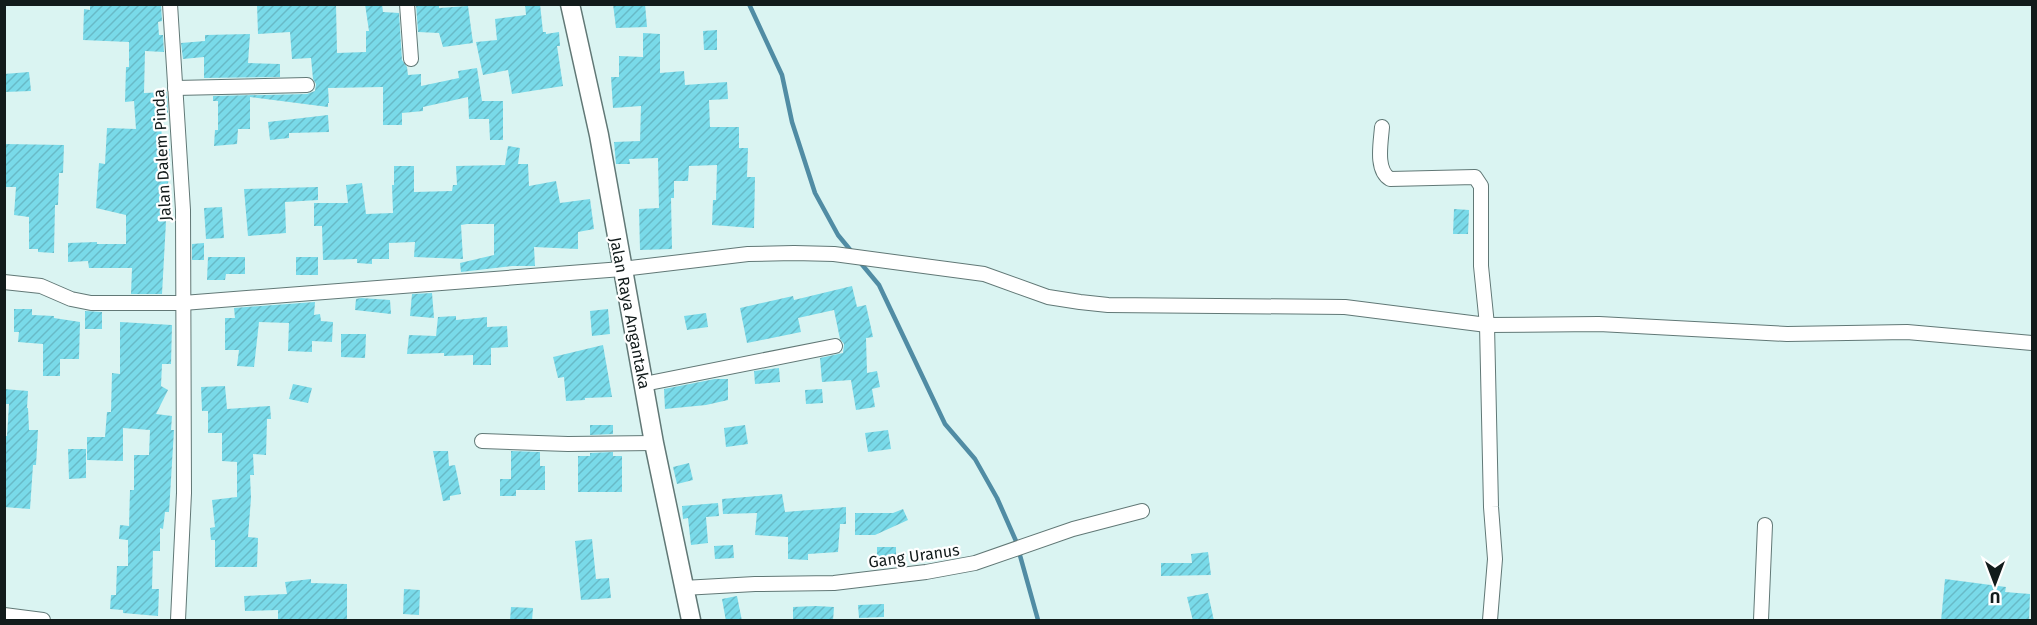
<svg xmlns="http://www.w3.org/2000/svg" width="2037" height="625" viewBox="0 0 2037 625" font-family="'Fira Sans',sans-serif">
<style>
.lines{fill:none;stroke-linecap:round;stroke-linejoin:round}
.stream{stroke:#508ca4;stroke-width:4.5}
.building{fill:url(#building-hatch)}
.minor-casing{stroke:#617876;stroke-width:16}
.secondary-casing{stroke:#617876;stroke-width:21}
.minor{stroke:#fff;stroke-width:14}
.secondary{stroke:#fff;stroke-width:18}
.labels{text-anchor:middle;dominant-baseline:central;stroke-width:4.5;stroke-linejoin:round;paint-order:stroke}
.street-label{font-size:16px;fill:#121b1b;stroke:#fff}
</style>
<defs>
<pattern id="building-hatch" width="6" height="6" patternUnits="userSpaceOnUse" patternTransform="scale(1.5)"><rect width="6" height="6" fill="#79dae9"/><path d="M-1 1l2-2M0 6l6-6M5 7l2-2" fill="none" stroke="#68bac7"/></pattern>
</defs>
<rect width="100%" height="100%" fill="#daf4f2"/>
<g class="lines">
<g class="stream">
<path d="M749 4 782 75 792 122 815 193 838 235 852 252"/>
<path d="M859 261 879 285 945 424 975 459 997 498 1016 541 1038 620"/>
</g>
</g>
<g class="building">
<path d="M90 4H161L162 21 158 22 159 35H163L164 52 145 51 144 93 167 92 168 113H161L162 149H170L162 294H131L132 268H89L88 261 68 262V243L97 242V244H126V215L96 208 99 163 105 164 107 128 136 129 134 101 125 102 126 67H129V42L83 40 84 9 90 10Z"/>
<path d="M257 4H336L337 53 366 52V31H369L365 4H382L383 12 399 13 402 60 407 67 408 75 421 74V86L459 78 458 71 477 68 482 101H503V140H490L489 119H469L468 97 423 107V111L402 113V125H383V87L328 88 329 103H328V107L250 97V129H238L237 144 214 146 215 130H218V101H213V96L307 94 315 91 316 84 313 79 311 58 292 59 290 32 258 34Z"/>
<path d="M416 4H439V8L468 6 473 43 443 47 439 33 418 32Z"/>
<path d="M525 4H540L543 32H546V34L559 32 560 46H557L563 86 512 94 508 70 483 75 476 42 497 40 495 19 526 15Z"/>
<path d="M613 4H645L647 27 616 28Z"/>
<path d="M717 30V50H704L703 31Z"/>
<path d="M643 33 660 34V73L684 71 685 85 727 82 728 99 709 100 710 127H739V148H748L747 177H755L754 228 712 225 713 200H716L717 165 689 166 688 181H674V198H671L672 249 640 250 639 209 659 208 658 158 629 159 630 164H616L614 142 640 141 641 106 613 108 611 77H619V56L643 57Z"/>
<path d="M250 34 248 63 280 64V77L204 78V57L183 59 181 43 205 41V35Z"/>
<path d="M29 72 31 91 4 92V74Z"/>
<path d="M328 115 329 132 289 133V138L270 140 268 122Z"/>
<path d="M4 144 64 145 63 173H59L58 205H55L54 253 38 252V249H29V217L14 215 16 187H4Z"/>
<path d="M508 146 520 148 518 164H528L529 186 556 181 560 203 590 199 594 229 578 232V249L534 247 535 266H512L461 272 460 263 494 255V224H467L461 225 463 259 414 257 415 242 389 243V259H372V264L357 263V259L323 260 322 226H314V203H348L346 185 362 183 366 214 393 213 392 185H394V166H414V192L452 191 453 185H457L456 166 505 165Z"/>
<path d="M318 187V200L285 202 286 233 248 236 244 189Z"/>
<path d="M222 207 224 238 206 239 204 208Z"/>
<path d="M1454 209 1469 210 1468 234H1453Z"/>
<path d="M204 243V260H192V244Z"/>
<path d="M208 257H245V274H226L225 280H207Z"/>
<rect x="296" y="257" width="22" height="18"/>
<path d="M852 286 857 307 866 305 873 337 866 338 867 373 877 371 880 387 872 389 875 407 856 410 851 380 822 382 820 358 843 353 844 344 840 339 834 310 798 318 801 332 747 343 740 308 793 296 794 300Z"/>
<path d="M432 293 434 318 410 316 412 294Z"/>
<path d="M361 298 390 300 391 314 355 310 356 299Z"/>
<path d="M315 302 314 315 320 314 321 321 333 322 332 342 312 341V352L288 351 289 323 259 322 254 367 237 366 239 350H225V318H235L234 308Z"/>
<path d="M14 309H32V315L54 316V318L80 322 79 359H60V376H43V344L18 342 19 332H14Z"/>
<path d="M608 309 610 334 592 336 590 311Z"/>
<path d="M85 311 102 312V329H85Z"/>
<path d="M706 313 708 327 687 330 684 316Z"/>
<path d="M456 316V320L487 317V327L507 326 508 347 491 348V365H473V355L444 356V353L407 354 409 335 436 336 438 317Z"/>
<path d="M120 322 172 325 171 364H162L161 386 168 390 156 414 172 416 171 430H174L169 512H165L163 529 160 528V551H153L152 589H159L158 616 123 613V610L110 609 111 595H116L117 566H128V540L119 539 120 525 129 526 130 490H134V455H149L150 430 123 428V461L87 460V437H105L107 412H111L112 373 120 374Z"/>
<path d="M341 334H366L365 358 341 357Z"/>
<path d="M603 345 612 397 585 398V400L566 401 564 377 558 378 553 357Z"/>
<path d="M779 368 780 382 755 384 754 371Z"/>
<path d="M715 379H728V400L706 405 665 409 664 389Z"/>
<path d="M293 384 312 388 308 403 289 399Z"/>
<path d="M225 386 227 409 270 406 271 419H267L266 455 253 454 254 475H250L251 498 248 537 258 538 257 567H215V540H211L210 528 215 527 212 500 237 497V462L222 461V433H208V411H202L201 387Z"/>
<path d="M4 389 28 391 27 408H28L29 430H38L36 465H33L30 509 4 507V436H7L9 404H4Z"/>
<path d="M822 389 823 403 806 404 805 390Z"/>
<path d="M590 425H613V434L590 435Z"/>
<path d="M745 425 748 444 726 447 724 428Z"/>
<path d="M888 430 891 449 868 452 865 433Z"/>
<path d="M68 449H86V478L69 479Z"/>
<path d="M433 451H448L449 466 455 465 461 494 450 496V500L443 501Z"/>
<path d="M511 451 540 452V466H545V490H516V496H500V479H511Z"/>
<path d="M613 452V456H622V492H578V456H590V453Z"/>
<path d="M689 463 693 480 677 484 673 467Z"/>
<path d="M782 494 785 512 846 507V524H840L838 552 808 554V560L788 559V537L755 535 757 513 723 514 722 499Z"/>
<path d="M718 503 719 516 706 517 708 543 691 545 688 518 683 519 682 506Z"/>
<path d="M903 509 908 520 875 535H855V513H893Z"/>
<path d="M592 539 596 579 609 578 611 598 581 600 575 541Z"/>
<path d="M733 545 734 558 715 559 714 546Z"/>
<path d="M877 547H896V563L877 562Z"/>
<path d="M1208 552 1211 575 1161 576V563H1192L1191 554Z"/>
<path d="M311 579V583L347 584V621H278V610L245 611 244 596 287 594 285 582Z"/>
<path d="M1945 579 2006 587 2005 592 2030 594 2029 621H1941Z"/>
<path d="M404 589 420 590 419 615 403 614Z"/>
<path d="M1208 593 1214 621H1193L1187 597Z"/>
<path d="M737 596 742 621H726L722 599Z"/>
<path d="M884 604V617L859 618 858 605Z"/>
<path d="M816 606 834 607 833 621 793 620V607Z"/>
<path d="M511 607 533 608 532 621H510Z"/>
</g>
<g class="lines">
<g class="minor-casing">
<g id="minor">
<path d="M170 4 183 210 184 493 178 620"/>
<path d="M407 4 411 59"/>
<path d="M175 88 307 85"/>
<path d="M1382 127C1381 142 1375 170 1390 179L1475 177 1481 186V266L1487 325 1491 507 1495 559 1490 620"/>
<path d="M4 282 41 286 71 299 91 303H183L622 269 748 254 794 253 834 254 984 274 1048 297 1080 302 1108 305 1345 307 1487 325 1599 324 1787 334 1907 332 2032 343"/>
<path d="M644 384 835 346"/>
<path d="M482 441 568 444 654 443"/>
<path d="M683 588 755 584 834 583 926 572 975 563 1073 529 1142 511"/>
<path d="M4 615 43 620"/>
<path d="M1761 620 1765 525"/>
</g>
</g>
<g class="secondary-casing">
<path id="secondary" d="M570 4 599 135 654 443 691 620"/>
</g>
<use href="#minor" class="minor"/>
<use href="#secondary" class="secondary"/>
</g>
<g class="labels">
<g class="street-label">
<text transform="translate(162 155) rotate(-93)">Jalan Dalem Pinda</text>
<text transform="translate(630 313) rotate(79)">Jalan Raya Angantaka</text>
<text transform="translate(914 556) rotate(-8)">Gang Uranus</text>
</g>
</g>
<rect width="2037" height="625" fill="none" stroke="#121b1b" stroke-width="12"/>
<g transform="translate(1995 583) rotate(180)" stroke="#ffffff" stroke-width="4.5" paint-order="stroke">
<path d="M0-4.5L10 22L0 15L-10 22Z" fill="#121b1b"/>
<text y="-9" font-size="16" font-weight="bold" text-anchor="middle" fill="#121b1b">U</text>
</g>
</svg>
